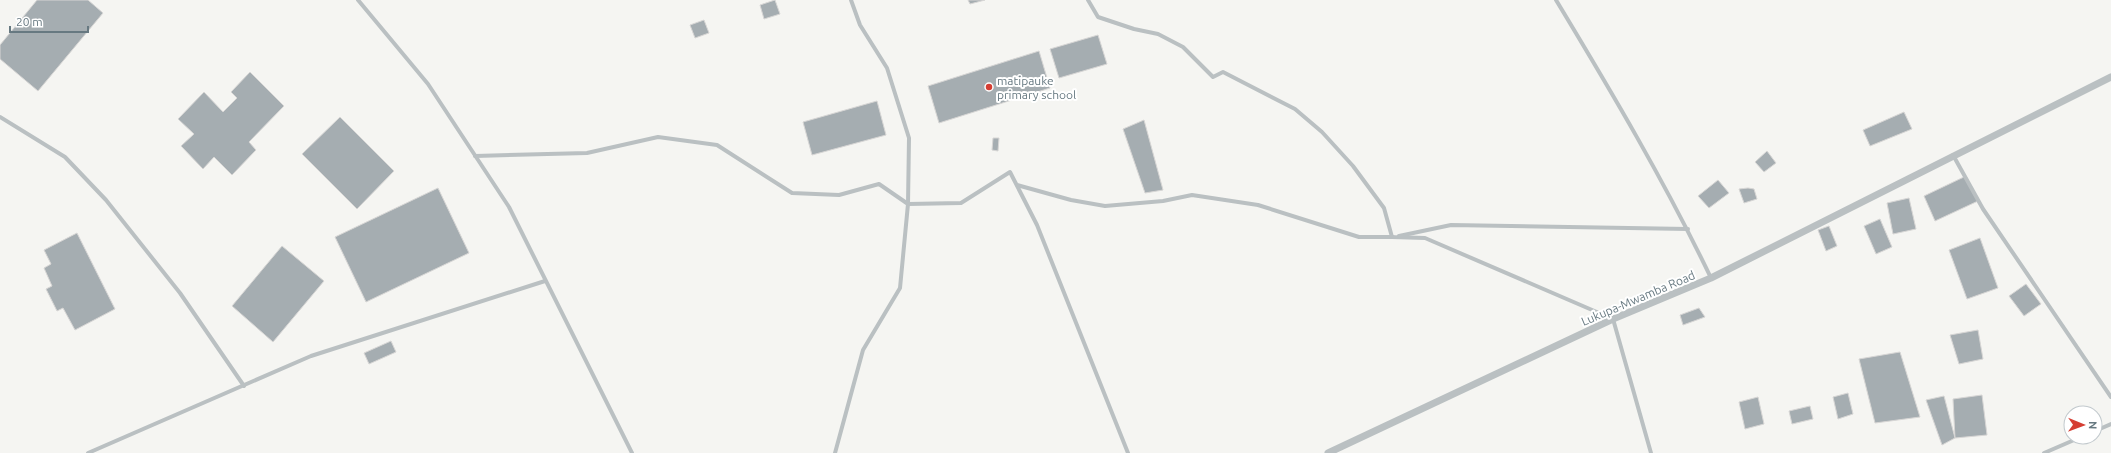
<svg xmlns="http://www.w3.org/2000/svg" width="2111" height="453" viewBox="0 0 2111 453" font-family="Ubuntu,sans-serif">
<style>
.building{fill:#a5adb1;stroke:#d7d6d5}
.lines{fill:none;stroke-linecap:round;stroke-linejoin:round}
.minor{stroke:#bac0c2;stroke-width:4}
.tertiary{stroke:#bac0c2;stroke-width:7}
.poi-dot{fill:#d53e33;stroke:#fff;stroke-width:1.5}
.labels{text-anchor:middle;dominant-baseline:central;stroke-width:4;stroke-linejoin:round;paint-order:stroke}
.poi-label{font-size:12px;fill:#677981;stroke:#fff;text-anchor:start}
.street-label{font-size:12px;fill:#677981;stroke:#fff}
</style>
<rect width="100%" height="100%" fill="#f5f5f2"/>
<g class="building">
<path d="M37 0H88L103 13 38 91 0 59V45Z"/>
<path d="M775 0 780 14 764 19 760 5Z"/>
<path d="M968 0H985L970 4Z"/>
<path d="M704 20 709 33 695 38 690 25Z"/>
<path d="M1098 35 1107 64 1059 78 1050 49Z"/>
<path d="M1039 51 1050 88 939 123 928 86Z"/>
<path d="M250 72 284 106 249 142 256 150 232 175 214 157 203 169 181 146 194 134 178 119 204 92 223 112 237 98 231 92Z"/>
<path d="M877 101 886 135 812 155 803 122Z"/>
<path d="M1904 112 1912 129 1870 146 1863 130Z"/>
<path d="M340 117 394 171 357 209 302 154Z"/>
<path d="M1144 120 1163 190 1145 193 1123 129Z"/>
<path d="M993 138H999L998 151 992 150Z"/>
<path d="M1767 151 1776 163 1764 172 1755 162Z"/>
<path d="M1966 176 1978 201 1935 221 1924 196Z"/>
<path d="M1718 180 1729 193 1709 208 1698 196Z"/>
<path d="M438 188 469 253 366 302 335 237Z"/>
<path d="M1748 188 1754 189 1757 199 1744 203 1739 189Z"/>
<path d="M1909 198 1916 229 1893 234 1887 203Z"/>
<path d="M1880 219 1892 247 1876 254 1864 226Z"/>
<path d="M1829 226 1837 246 1826 251 1818 230Z"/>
<path d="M77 233 115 309 75 330 63 308 57 311 46 289 52 286 44 268 51 264 44 250Z"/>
<path d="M1980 238 1998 288 1967 299 1949 250Z"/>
<path d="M282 246 324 281 273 342 232 306Z"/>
<path d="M2026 284 2041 304 2024 316 2009 296Z"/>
<path d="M1699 308 1705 317 1683 325 1680 315Z"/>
<path d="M1978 330 1983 359 1959 364 1950 335Z"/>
<path d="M391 341 396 352 369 364 364 353Z"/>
<path d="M1900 352 1920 417 1875 423 1859 359Z"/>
<path d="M1848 393 1853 414 1838 419 1833 397Z"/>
<path d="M1982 395 1987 435 1955 438 1953 399Z"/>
<path d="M1944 396 1955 438 1942 445 1926 400Z"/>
<path d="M1758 397 1764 424 1745 429 1739 402Z"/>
<path d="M1810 406 1813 419 1792 424 1789 411Z"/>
</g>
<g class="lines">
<g class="minor">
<path d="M358 0 428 84 509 207 632 453"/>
<path d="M1088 0 1098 17 1134 29 1158 34 1183 47 1213 77 1223 72 1295 109 1322 132 1353 166 1384 208 1392 237 1425 238 1613 319 1651 453"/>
<path d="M1556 0C1611 91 1665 182 1711 278"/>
<path d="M0 117 65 157 106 200 180 293 244 386"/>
<path d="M1953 155 1983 209 2111 397"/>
<path d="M475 156 587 153 658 137 717 145 792 193 839 195 879 184 908 204 961 203 1010 172 1037 225 1128 453"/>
<path d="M1017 185 1071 200 1105 206 1163 201 1192 195 1258 205 1359 237H1393"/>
<path d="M1399 236 1451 225 1688 229"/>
<path d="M2095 431 2111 424"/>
<path d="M88 453 311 356 545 281"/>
<path d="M835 453 863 350 900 288 908 204 909 138 887 68 860 25 851 0"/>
<path d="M2044 453 2081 437"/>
</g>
<path class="tertiary" d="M1328 453 1613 319 1711 278 2111 77"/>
</g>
<circle class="poi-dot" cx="989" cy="87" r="4"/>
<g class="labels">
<g class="poi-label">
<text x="997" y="80">matipauke<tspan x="997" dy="14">primary school</tspan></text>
</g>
<g class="street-label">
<text transform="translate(1638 298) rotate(-23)">Lukupa-Mwamba Road</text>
</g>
</g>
<g transform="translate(2083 425) rotate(91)"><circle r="19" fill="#ffffff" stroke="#c2c9cd"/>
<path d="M0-3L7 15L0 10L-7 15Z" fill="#d53e33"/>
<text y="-6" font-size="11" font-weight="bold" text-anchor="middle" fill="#677981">N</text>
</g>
<path d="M10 26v6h78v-6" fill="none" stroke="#677981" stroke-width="2"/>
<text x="16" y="26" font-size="12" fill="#677981" stroke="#ffffff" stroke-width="3" paint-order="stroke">20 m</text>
</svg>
